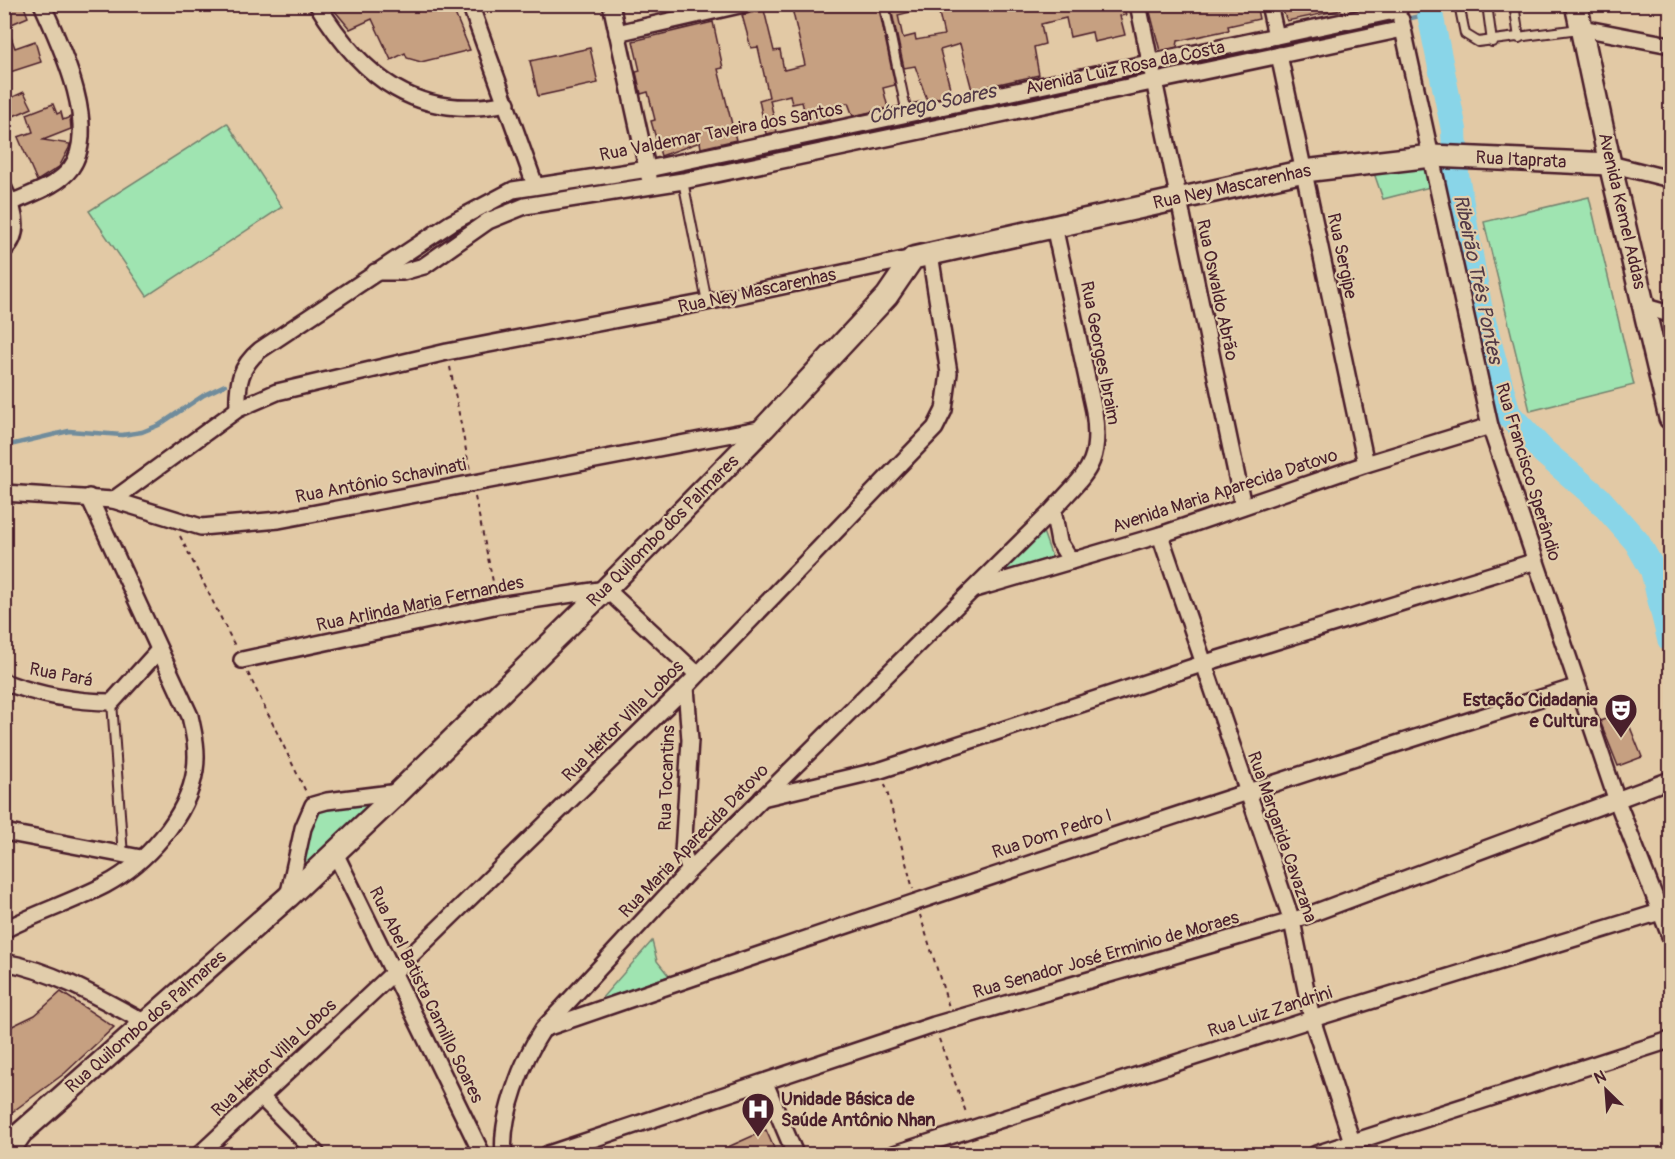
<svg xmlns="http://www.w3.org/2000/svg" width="1675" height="1159" viewBox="0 0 1675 1159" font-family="Pangolin,sans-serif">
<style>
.green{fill:#9fe4b1;stroke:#74826e;stroke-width:1.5}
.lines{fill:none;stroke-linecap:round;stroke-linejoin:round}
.stream{stroke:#708c9c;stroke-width:4.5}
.river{stroke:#89d5e8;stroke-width:26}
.building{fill:#c6a081;stroke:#4a1f2b;stroke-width:1.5}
.lane-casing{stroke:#4a1f2b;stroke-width:12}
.street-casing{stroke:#4a1f2b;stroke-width:20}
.secondary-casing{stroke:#4a1f2b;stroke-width:26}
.path{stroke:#4a1f2b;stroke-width:2;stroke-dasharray:4.5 4.5;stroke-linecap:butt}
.lane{stroke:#e1cdab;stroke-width:8}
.street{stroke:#e1cdab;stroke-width:15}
.secondary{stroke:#e1cdab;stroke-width:21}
.labels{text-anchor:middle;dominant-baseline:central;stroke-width:4.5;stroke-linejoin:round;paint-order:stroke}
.street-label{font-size:18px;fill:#4a1f2b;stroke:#e1cdab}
.poi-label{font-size:18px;font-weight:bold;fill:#4a1f2b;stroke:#e1cdab;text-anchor:end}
.water-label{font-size:20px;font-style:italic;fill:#533a47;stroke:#e1cdab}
</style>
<rect width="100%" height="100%" fill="#e2c9a5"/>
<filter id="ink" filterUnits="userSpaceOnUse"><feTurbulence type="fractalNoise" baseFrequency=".0167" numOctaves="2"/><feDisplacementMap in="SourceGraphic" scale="12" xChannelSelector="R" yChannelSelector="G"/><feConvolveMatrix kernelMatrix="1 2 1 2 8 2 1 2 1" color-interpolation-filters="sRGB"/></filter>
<g filter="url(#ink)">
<g class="green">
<path d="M227 123 282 207 147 296 89 211Z"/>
<path d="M1428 161 1430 187 1383 199 1374 173Z"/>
<path d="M1589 197 1634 385 1530 411 1484 222Z"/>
<path d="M1042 529 1052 557 1001 573 999 570Z"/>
<path d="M378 798 297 873 316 809Z"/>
<path d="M652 941 657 961 669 976 600 1000Z"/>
</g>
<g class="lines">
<g class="stream">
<path d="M1230 58 1429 14"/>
<path d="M580 190 747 159 1031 100"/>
<path d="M447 238 499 207 522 200"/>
<path d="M4 442 14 444 69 431 122 435 142 432 159 425 204 395 225 385"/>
</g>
<path class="river" d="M1428 4 1454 130 1456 175 1479 306 1508 414 1544 452 1599 499 1637 542 1653 570 1670 639"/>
</g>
<g class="building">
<path d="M16 4H23L28 17 7 26 15 48 35 41 41 62 4 74V9Z"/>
<path d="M329 4H451L470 50 421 62 407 58 405 53 391 60 372 19 350 29Z"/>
<path d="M791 4H878L895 85 883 88 888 108 853 116 848 103 827 108 830 120 808 125 802 102 792 104 790 95 770 100 777 132 766 134 759 100 769 97 758 47 751 48 742 15 764 10 774 51 780 50 784 70 805 65Z"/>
<path d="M890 4H921L922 9 898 15 903 38 915 35 916 40 944 35 937 4H1123L1126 15 1120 16 1125 35 1094 42 1092 32 1070 37 1066 18 1041 24 1045 44 1034 47 1039 75 972 90 960 44 940 50 952 95 927 100 915 66 904 68Z"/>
<path d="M1148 4H1256L1259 19 1228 26 1229 30 1178 41 1177 47 1160 51Z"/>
<path d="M1280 4H1341V10L1287 21Z"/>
<path d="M713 22 723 68 718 69 736 140 701 148 700 142 661 156 651 121 655 120 648 92 641 94 636 72 640 71 633 41Z"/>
<path d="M590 48 598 83 538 96 530 61Z"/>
<path d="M24 92 32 108 4 120V101Z"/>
<path d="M53 104 57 114 61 112 63 120 70 117 71 129 43 140 70 144 69 148 59 167 37 181 18 137 33 132 27 114Z"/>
<path d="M1624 712 1642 757 1618 766 1600 721Z"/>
<path d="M61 992 114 1027 65 1073 4 1118V1030L35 1015Z"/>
<path d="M766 1130 777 1155H710Z"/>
</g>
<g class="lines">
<g class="lane-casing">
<g id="lane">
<path d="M884 4 907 114"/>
<path d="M1459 4 1465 34 1478 42 1579 29"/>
<path d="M1487 4 1492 42"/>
<path d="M1514 4 1519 38"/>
<path d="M683 181 707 302"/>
<path d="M112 702 123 856"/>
</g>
</g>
<g class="street-casing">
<g id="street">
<path d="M317 4C362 78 418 122 507 103"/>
<path d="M470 4 535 185"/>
<path d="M611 4 649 177"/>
<path d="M1138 4 1243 506"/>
<path d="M1269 4 1276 36"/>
<path d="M1401 20 1490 426 1617 801 1670 936"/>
<path d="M1582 28 1670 45"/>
<path d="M617 33 744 4"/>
<path d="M1279 55 1366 464"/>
<path d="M1610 164 1670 179"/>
<path d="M4 189C14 208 22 233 4 250"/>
<path d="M11 203C30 194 58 186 71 168 100 127 60 44 42 4"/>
<path d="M375 272H403L424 266 488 221 525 206 683 181 1403 29"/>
<path d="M1645 307 1670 314"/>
<path d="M238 409C237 384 240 366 260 350L451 223 513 190 648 169 1399 10"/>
<path d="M4 493 113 500 201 527 279 520 764 428"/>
<path d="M113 500 238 409 277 392 447 352 707 302 913 258"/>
<path d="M1053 510 1059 542 1071 561"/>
<path d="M1160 535 1292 921 1312 1019 1356 1154"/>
<path d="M975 589 1160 535 1366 464 1490 426"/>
<path d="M242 660 499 605 606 589 697 674"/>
<path d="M4 682C39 695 75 702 112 702L159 650"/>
<path d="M686 687 690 740 683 853 690 870"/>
<path d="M762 798 881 770 1202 664 1533 562"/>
<path d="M4 832 141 858"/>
<path d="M335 853 482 1154"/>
<path d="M288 897 303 828 313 805 327 801 399 792"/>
<path d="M4 930C37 913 72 902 105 885 145 864 188 817 195 770 198 751 194 734 190 716L89 497"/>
<path d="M4 962C54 971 100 998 144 1022"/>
<path d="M546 1028C888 910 1231 795 1576 687"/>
<path d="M765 1083 795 1154"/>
<path d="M261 1097 317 1154"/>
<path d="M200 1154 392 974 686 687 935 428 944 410 949 373 930 254"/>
<path d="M504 1154C500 1117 523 1059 543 1029L690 870 1053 510C1086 472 1102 466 1094 411L1054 226"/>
<path d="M548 1154 934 1025 1292 921 1670 780"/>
<path d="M894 1154 1312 1019 1660 912"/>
<path d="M1316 1154 1670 1040"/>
</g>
</g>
<g class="secondary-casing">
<g id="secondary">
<path d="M1576 4 1610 164 1670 418"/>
<path d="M8 1152 21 1133 288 897 399 792 606 589 764 428 887 296 913 258 1304 171 1432 156 1610 164"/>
</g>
</g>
<g class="path">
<path d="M450 367 470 471"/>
<path d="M475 497 495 591"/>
<path d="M180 536 235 646"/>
<path d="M248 673 306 792"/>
<path d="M885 784 913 889"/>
<path d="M920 915 949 1007"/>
<path d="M939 1039 967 1115"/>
</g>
<use href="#lane" class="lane"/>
<use href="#street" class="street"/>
<use href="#secondary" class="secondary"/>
</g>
</g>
<defs>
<g id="theatre-pin" transform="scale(1.725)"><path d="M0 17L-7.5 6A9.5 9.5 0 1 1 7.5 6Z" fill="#4a1f2b" stroke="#e1cdab"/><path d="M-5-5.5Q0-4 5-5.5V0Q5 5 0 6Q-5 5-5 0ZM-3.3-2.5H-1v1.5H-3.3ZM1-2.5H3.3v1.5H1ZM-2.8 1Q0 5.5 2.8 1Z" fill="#fff"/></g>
<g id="hospital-pin" transform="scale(1.725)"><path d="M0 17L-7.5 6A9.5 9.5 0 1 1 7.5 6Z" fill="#4a1f2b" stroke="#e1cdab"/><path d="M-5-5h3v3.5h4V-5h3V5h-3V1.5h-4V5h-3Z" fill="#fff"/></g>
</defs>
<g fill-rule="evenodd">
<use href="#theatre-pin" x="1621" y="710"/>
<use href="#hospital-pin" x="758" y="1109"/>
</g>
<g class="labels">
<g class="street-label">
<text transform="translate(1125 68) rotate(-12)">Avenida Luiz Rosa da Costa</text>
<text transform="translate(721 132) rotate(-11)">Rua Valdemar Taveira dos Santos</text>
<text transform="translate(1521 160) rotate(3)">Rua Itaprata</text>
<text transform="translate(1232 187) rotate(-12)">Rua Ney Mascarenhas</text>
<text transform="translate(1622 211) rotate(77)">Avenida Kemel Addas</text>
<text transform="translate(1342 256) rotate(78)">Rua Sergipe</text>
<text transform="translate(1217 290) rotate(78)">Rua Oswaldo Abrão</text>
<text transform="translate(757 291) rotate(-12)">Rua Ney Mascarenhas</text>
<text transform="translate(1100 353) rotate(79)">Rua Georges Ibraim</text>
<text transform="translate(1528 472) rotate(73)">Rua Francisco Sperândio</text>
<text transform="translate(381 481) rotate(-11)">Rua Antônio Schavinati</text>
<text transform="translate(1225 491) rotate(-18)">Avenida Maria Aparecida Datovo</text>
<text transform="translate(663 531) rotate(-45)">Rua Quilombo dos Palmares</text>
<text transform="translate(420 604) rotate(-12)">Rua Arlinda Maria Fernandes</text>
<text transform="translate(61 675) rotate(11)">Rua Pará</text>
<text transform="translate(623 721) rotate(-45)">Rua Heitor Villa Lobos</text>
<text transform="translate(667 778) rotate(-88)">Rua Tocantins</text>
<text transform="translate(1052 834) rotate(-18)">Rua Dom Pedro I</text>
<text transform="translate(1282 837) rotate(71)">Rua Margarida Cavazana</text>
<text transform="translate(694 841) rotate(-46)">Rua Maria Aparecida Datovo</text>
<text transform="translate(1106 955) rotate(-16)">Rua Senador José Erminio de Moraes</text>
<text transform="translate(426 995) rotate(64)">Rua Abel Batista Camillo Soares</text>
<text transform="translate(1270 1012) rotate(-18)">Rua Luiz Zandrini</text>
<text transform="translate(146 1022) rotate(-41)">Rua Quilombo dos Palmares</text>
<text transform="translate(274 1058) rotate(-43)">Rua Heitor Villa Lobos</text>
</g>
<g class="poi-label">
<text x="1598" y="700">Estação Cidadania<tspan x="1598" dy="21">e Cultura</tspan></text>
<text x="781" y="1099" text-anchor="start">Unidade Básica de<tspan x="781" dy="21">Saúde Antônio Nhan</tspan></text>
</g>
<g class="water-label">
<text transform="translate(932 104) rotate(-12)">Córrego Soares</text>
<text transform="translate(1478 279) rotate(78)">Ribeirão Três Pontes</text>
</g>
</g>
<rect width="1675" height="1159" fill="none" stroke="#e1cdab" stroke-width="24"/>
<rect x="12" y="12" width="1651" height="1135" fill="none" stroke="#4a1f2b" stroke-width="2" filter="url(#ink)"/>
<g transform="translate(1606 1090) rotate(335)" stroke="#e1cdab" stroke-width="4.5" paint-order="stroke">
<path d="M0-4.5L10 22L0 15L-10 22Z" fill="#4a1f2b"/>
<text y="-9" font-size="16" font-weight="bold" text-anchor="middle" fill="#4a1f2b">N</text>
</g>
</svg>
